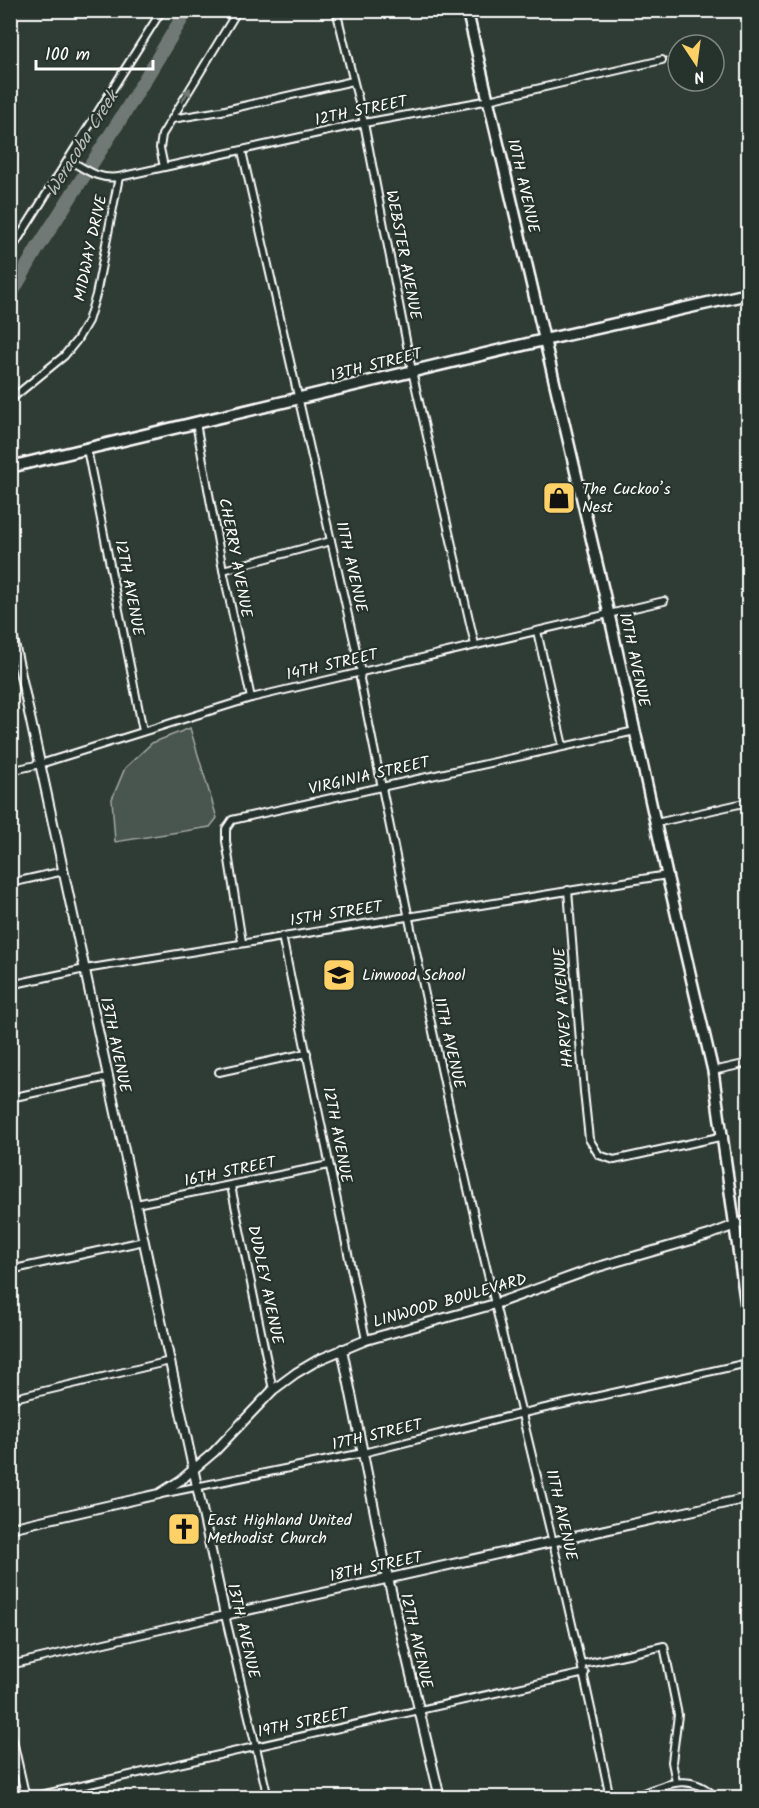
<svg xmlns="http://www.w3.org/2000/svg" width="759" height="1808" viewBox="0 0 759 1808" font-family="Kalam,sans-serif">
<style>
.green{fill:#4a544f;stroke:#a4aaa7;stroke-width:1.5}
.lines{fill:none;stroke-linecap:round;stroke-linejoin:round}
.river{stroke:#707975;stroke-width:14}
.minor-casing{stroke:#fff;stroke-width:10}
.tertiary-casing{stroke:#fff;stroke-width:12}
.secondary-casing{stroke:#fff;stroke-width:14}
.primary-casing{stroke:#fff;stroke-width:15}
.minor{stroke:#26332d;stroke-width:6}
.tertiary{stroke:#26332d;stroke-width:8}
.secondary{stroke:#26332d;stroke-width:9}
.primary{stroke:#26332d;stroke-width:10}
.oneway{fill:#727a76}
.labels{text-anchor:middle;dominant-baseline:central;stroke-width:4.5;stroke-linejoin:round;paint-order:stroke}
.street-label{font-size:16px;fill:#fff;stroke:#26332d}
.poi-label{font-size:16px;fill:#fff;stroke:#26332d;text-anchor:start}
.water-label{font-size:18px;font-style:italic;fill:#b8bcba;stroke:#26332d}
</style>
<rect width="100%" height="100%" fill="#2f3b35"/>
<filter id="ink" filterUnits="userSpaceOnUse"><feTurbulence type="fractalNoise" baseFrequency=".0167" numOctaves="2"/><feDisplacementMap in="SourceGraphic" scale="12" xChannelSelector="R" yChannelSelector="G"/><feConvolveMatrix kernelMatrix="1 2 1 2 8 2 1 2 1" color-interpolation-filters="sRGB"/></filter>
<g filter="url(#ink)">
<path class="green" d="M190 728 217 818 210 827 115 842 112 799 125 768 152 743Z"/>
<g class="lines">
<path class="river" d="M10 296 37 249 125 112 187 10"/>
<g class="minor-casing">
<g id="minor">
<path d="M336 10 364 123 412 371 475 645"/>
<path d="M172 119 221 111 353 81"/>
<path d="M242 151 361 672 360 679C402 888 445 1097 495 1304 535 1468 576 1632 610 1798"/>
<path d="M69 160C87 170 98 180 119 177L364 123 484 101 662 60"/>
<path d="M164 167 160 148 162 135 238 10"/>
<path d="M10 252 162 10"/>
<path d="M10 400 64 356 77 340 88 321 96 295 119 177"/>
<path d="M196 423 223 570 251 698"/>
<path d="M87 449 143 731"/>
<path d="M223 570 331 541"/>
<path d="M537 631 563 746"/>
<path d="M10 771 40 764 251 698 664 601"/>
<path d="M656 823 748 802"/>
<path d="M10 883 64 871"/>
<path d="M568 890 584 1092 589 1139 599 1155 614 1160 724 1136"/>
<path d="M282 936 366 1340"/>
<path d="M242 942 226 841V829L232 820 635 731"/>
<path d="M10 985 85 969 667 875"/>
<path d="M713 1071 748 1063"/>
<path d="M219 1072 307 1053"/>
<path d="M10 1098 108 1077"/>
<path d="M231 1186 273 1390"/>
<path d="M136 1204 329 1165"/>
<path d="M10 1270 144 1241"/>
<path d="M10 1399 170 1361"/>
<path d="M161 1494 363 1453 523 1413 748 1363"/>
<path d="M583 1664 664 1646 678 1715 672 1762 676 1782"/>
<path d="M10 1665 225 1615 268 1798"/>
<path d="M10 1727 26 1798"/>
<path d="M27 1798 585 1673"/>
<path d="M630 1798C662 1787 689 1769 716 1798"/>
</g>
</g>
<g class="tertiary-casing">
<g id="tertiary">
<path d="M10 625 225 1615 748 1498"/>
<path d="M342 1349 388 1578 440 1798"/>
<path d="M10 1528 159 1494 181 1480 214 1452 273 1390 296 1373 318 1360 366 1340 495 1304 598 1267 709 1235 748 1220"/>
</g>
</g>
<g class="secondary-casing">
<path id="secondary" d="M467 10 609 614 667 875 713 1071 748 1320"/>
</g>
<g class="primary-casing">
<path id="primary" d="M10 467 544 340 748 294"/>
</g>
<use href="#minor" class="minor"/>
<use href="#tertiary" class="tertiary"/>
<use href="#secondary" class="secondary"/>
<use href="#primary" class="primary"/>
</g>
<defs><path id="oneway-solid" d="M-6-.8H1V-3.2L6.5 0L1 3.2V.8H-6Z" transform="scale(1.5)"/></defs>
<use class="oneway" href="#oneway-solid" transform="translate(186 95) rotate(-59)"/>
</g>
<defs>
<g id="shop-square" transform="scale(1.725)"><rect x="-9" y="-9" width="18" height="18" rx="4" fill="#ffd166" stroke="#26332d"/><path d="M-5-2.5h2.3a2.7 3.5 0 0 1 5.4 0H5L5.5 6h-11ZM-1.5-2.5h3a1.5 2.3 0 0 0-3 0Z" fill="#111"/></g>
<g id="school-square" transform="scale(1.725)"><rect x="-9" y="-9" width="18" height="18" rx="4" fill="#ffd166" stroke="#26332d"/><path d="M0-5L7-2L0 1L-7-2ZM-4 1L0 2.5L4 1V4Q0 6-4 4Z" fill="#111"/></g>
<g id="church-square" transform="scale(1.725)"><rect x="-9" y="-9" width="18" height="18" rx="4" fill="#ffd166" stroke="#26332d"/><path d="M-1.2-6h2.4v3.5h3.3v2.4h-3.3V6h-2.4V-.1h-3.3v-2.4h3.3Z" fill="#111"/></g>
</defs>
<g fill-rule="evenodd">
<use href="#shop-square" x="559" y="498"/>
<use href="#school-square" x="339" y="975"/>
<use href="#church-square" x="184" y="1529"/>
</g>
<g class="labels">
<g class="street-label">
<text transform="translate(361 111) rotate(-12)">12TH STREET</text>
<text transform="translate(523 186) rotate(77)">10TH AVENUE</text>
<text transform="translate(91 248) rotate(-78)">MIDWAY DRIVE</text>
<text transform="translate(403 255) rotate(79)">WEBSTER AVENUE</text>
<text transform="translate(376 365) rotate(-14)">13TH STREET</text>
<text transform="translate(235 558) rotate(79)">CHERRY AVENUE</text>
<text transform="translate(351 567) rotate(77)">11TH AVENUE</text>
<text transform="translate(129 588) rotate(79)">12TH AVENUE</text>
<text transform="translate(634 660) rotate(78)">10TH AVENUE</text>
<text transform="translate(332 665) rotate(-13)">14TH STREET</text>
<text transform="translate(369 776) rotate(-13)">VIRGINIA STREET</text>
<text transform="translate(336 914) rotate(-9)">15TH STREET</text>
<text transform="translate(564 1008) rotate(-94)">HARVEY AVENUE</text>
<text transform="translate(449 1043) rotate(77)">11TH AVENUE</text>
<text transform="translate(115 1045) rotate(78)">13TH AVENUE</text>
<text transform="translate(337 1135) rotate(79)">12TH AVENUE</text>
<text transform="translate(230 1172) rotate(-12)">16TH STREET</text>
<text transform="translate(265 1285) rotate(78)">DUDLEY AVENUE</text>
<text transform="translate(450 1301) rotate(-16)">LINWOOD BOULEVARD</text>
<text transform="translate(377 1435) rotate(-13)">17TH STREET</text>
<text transform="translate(561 1515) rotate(77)">11TH AVENUE</text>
<text transform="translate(376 1567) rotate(-12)">18TH STREET</text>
<text transform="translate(243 1631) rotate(77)">13TH AVENUE</text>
<text transform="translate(416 1641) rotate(77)">12TH AVENUE</text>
<text transform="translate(303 1723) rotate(-12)">19TH STREET</text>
</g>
<g class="poi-label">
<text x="582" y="489">The Cuckoo’s<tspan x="582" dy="18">Nest</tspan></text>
<text x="362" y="975">Linwood School</text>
<text x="207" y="1520">East Highland United<tspan x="207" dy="18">Methodist Church</tspan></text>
</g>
<g class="water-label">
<text transform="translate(83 144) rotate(-58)">Weracoba Creek</text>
</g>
</g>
<rect width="759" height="1808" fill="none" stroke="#26332d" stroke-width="36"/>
<rect x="18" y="18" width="723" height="1772" fill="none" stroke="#fff" stroke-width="2" filter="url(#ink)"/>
<g transform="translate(696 63) rotate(167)"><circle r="28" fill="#26332d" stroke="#7d8581" stroke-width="1.5"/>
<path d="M0-4.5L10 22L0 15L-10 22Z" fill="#ffd166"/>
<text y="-9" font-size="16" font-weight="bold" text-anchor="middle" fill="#ffffff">N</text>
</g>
<path d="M36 60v9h117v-9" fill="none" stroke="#ffffff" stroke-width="3"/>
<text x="45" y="60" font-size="18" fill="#ffffff" stroke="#26332d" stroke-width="4.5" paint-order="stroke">100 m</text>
</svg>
